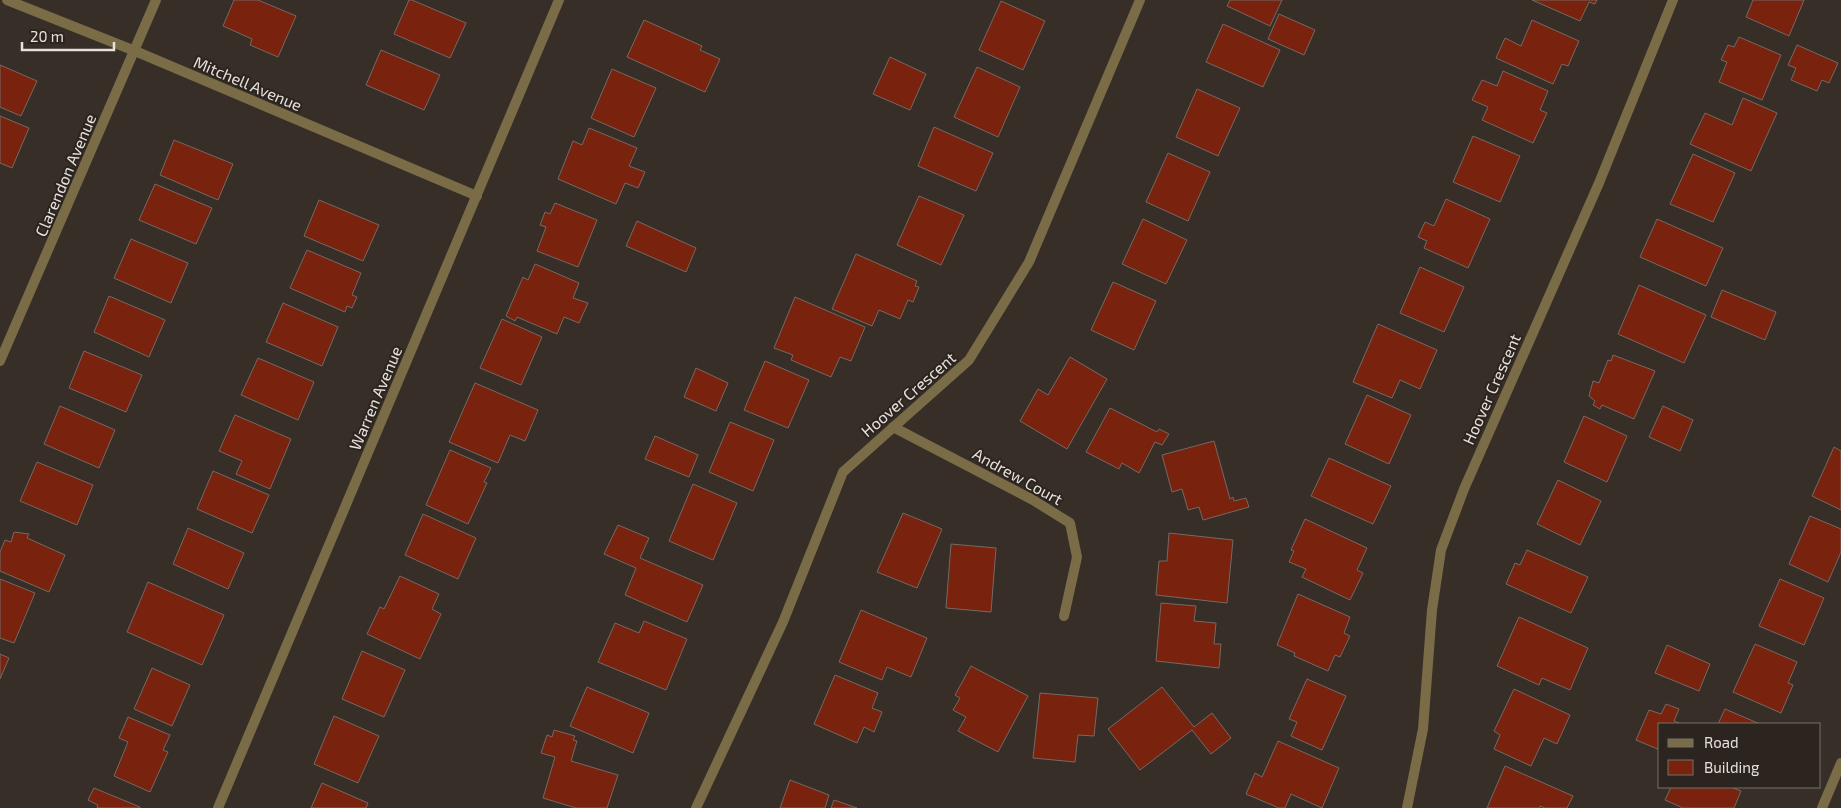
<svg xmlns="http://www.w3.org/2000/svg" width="1841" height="808" viewBox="0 0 1841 808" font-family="'Exo 2',sans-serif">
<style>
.building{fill:#79220e;stroke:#756965}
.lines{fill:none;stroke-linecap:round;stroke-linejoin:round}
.minor{stroke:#7a6c47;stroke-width:10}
.labels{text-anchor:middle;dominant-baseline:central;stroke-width:4;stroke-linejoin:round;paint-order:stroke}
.street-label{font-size:16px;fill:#e7e1dd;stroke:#2c241e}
</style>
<rect width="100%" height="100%" fill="#362e27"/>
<g class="building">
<path d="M234 0H258L296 16 278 57 250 45 252 39 223 26Z"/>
<path d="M409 0H412L466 23 450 58 394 34Z"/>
<path d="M1230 0H1282L1270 26 1227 6Z"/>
<path d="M1532 0H1597L1595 4 1589 2 1580 21Z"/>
<path d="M1753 0H1804L1789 36 1746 17Z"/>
<path d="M1001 1 1045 21 1023 70 979 50Z"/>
<path d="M1279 14 1315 30 1304 55 1268 39Z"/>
<path d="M644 20 702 46 700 50 720 59 705 92 627 57Z"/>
<path d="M1532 20 1579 41 1568 66 1562 64 1553 84 1496 58 1505 38 1521 46Z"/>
<path d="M1223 24 1280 50 1263 87 1206 62Z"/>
<path d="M1739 37 1781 55 1762 100 1719 82 1727 62 1721 60 1728 45 1734 47Z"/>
<path d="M1797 45 1838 63 1829 83 1822 80 1817 91 1791 80 1796 68 1788 65Z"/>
<path d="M381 50 440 75 424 110 366 85Z"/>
<path d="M890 57 926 74 910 110 873 94Z"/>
<path d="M0 65 37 81 21 116 0 107Z"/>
<path d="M977 67 1020 87 998 137 954 117Z"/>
<path d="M612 69 656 88 634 137 591 118Z"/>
<path d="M1503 71 1548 91 1540 110 1547 113 1533 143 1482 120 1488 107 1472 100 1482 80 1497 86Z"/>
<path d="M1197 89 1240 108 1218 156 1176 137Z"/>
<path d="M1743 98 1777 113 1751 171 1690 144 1705 113 1732 125Z"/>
<path d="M0 116 29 128 12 168 0 163Z"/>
<path d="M934 127 993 153 976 191 918 166Z"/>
<path d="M589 128 637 148 629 166 645 172 638 188 625 183 616 204 558 179 573 141 582 145Z"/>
<path d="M1473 136 1520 156 1500 202 1453 182Z"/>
<path d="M174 140 233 164 218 200 160 175Z"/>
<path d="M1168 153 1210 172 1188 221 1146 202Z"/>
<path d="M1693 154 1735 173 1713 222 1670 204Z"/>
<path d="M155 184 212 208 196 244 139 220Z"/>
<path d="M919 196 964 215 941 265 897 245Z"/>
<path d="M1446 199 1490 219 1468 268 1424 248 1427 241 1418 237 1425 222 1434 226Z"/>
<path d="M319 200 379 225 363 261 304 236Z"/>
<path d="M555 203 597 220 578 267 537 251 546 227 540 225 545 212 550 214Z"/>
<path d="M1143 219 1187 240 1166 284 1122 264Z"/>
<path d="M1657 219 1723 248 1706 286 1640 257Z"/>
<path d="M637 221 696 248 686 272 626 246Z"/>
<path d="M131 239 188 263 171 303 114 278Z"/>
<path d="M307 250 361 273 352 295 357 297 352 308 347 306 345 312 290 288Z"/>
<path d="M856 254 917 281 915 286 919 287 913 302 908 300 900 319 879 310 872 326 832 309Z"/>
<path d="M535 264 579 283 573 298 588 303 579 323 564 317 557 334 517 317 515 321 506 316 523 277 528 280Z"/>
<path d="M1420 267 1464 287 1444 332 1400 313Z"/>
<path d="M1113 282 1156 301 1134 350 1091 330Z"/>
<path d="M1639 285 1706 315 1684 363 1618 334Z"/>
<path d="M1722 290 1776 312 1765 340 1711 317Z"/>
<path d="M109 296 165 320 149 357 94 332Z"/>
<path d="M795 297 865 327 851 361 840 357 831 377 791 360 793 355 774 348Z"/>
<path d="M283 303 338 327 322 366 266 342Z"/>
<path d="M502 319 542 337 521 385 480 368Z"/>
<path d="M1378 324 1437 350 1420 389 1400 380 1392 398 1353 382Z"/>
<path d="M84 351 142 375 126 412 69 388Z"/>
<path d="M1613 355 1655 371 1634 419 1602 405 1600 409 1593 405 1595 401 1589 396 1593 381 1599 383 1608 360 1611 361Z"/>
<path d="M1070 357 1107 379 1067 449 1020 421 1038 389 1048 395Z"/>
<path d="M258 358 314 382 298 420 241 395Z"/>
<path d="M765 361 809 380 788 428 744 410Z"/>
<path d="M696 368 728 383 716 411 684 397Z"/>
<path d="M475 383 538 410 525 441 510 435 498 463 449 442Z"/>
<path d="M1367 395 1411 415 1389 464 1345 444Z"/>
<path d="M60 406 115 430 99 468 44 444Z"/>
<path d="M1663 406 1693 420 1680 451 1649 437Z"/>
<path d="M1110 408 1157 432 1159 429 1169 434 1162 445 1155 442 1139 473 1122 463 1119 469 1086 452Z"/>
<path d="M235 415 291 439 270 489 236 474 242 461 219 451Z"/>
<path d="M1584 416 1627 436 1607 482 1564 462Z"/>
<path d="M730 422 774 440 753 491 709 472Z"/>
<path d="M655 436 698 455 689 477 645 459Z"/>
<path d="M1214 441 1230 499 1233 497 1234 501 1246 498 1249 507 1203 520 1199 507 1188 510 1182 489 1172 492 1162 455Z"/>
<path d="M1834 447 1841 451V510L1812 496Z"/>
<path d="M450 450 491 468 484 482 487 483 468 524 426 505Z"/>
<path d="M1329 458 1391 486 1373 524 1311 496Z"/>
<path d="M37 462 93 485 77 525 20 501Z"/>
<path d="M213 471 269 495 252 533 197 509Z"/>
<path d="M1558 480 1601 501 1580 545 1537 524Z"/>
<path d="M693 484 737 503 713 560 669 541Z"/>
<path d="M903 513 942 529 917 588 877 572Z"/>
<path d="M423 514 476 538 458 579 405 555Z"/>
<path d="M1810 516 1841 529V552L1828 582 1789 564Z"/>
<path d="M1305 519 1367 548 1357 570 1363 573 1350 600 1302 577 1306 569 1289 562 1294 551 1291 550Z"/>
<path d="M618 525 649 538 640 558 703 585 687 622 625 595 636 568 604 554Z"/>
<path d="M188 528 244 553 228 589 173 564Z"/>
<path d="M14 532 29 534 27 538 65 555 49 592 0 571V552L5 540 11 542Z"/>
<path d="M1169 533 1233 540 1227 603 1156 595 1159 561H1167Z"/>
<path d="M951 544 996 548 991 612 946 608Z"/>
<path d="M1527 550 1588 577 1571 613 1506 584 1515 563 1520 565Z"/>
<path d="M400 576 439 594 432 609 441 614 420 659 367 634 380 607 384 609Z"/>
<path d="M0 579 35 593 14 643 0 638Z"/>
<path d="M1780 579 1824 598 1804 645 1759 626Z"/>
<path d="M148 582 224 615 202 665 127 632Z"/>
<path d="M1298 594 1350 617 1344 633 1350 636 1340 657 1335 655 1328 671 1294 656 1295 653 1277 645Z"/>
<path d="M1161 603 1196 606 1194 621 1216 623 1214 644H1221L1219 668 1156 661Z"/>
<path d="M861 610 927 638 911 677 887 667 882 680 839 662Z"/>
<path d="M1519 617 1588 648 1570 690 1542 678 1539 685 1497 666Z"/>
<path d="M644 621 687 639 666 690 598 662 615 623 639 633Z"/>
<path d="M1755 644 1797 662 1788 683 1793 685 1781 713 1733 692Z"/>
<path d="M1667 645 1710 664 1699 691 1655 673Z"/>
<path d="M362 651 405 670 384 717 342 699Z"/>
<path d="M0 654 9 658 0 679Z"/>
<path d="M971 666 1028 696 998 752 958 731 966 717 953 710 960 698 955 695Z"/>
<path d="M152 668 190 685 172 726 134 709Z"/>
<path d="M835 675 878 693 872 708 882 712 874 732 864 727 857 743 814 724Z"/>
<path d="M1307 679 1346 696 1322 750 1291 736 1297 722 1289 719Z"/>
<path d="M587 687 649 713 633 753 570 726Z"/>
<path d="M1162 687 1194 727 1212 713 1231 738 1211 754 1192 730 1140 770 1108 729Z"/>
<path d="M1514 689 1570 715 1557 744 1544 738 1531 766 1494 749 1500 735 1494 731Z"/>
<path d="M1040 693 1098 698 1094 736 1078 735 1075 762 1033 758Z"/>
<path d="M1666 704 1679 709 1674 721 1681 724H1660V750L1636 740 1649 710 1661 714Z"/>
<path d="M1725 709 1760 724H1718Z"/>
<path d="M334 716 379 736 358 783 314 764Z"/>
<path d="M128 717 170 735 163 750 168 752 150 792 114 776 128 742 119 738Z"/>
<path d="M554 730 575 736 573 740 577 741 571 761 618 775 607 808H576L543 798 555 757 541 753 547 735 552 737Z"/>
<path d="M1278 741 1339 768 1322 808 1291 794 1285 808H1279L1246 794 1255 773 1262 777Z"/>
<path d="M1505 766 1573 796 1567 808H1545L1540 806V808H1487Z"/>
<path d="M790 780 829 795 825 808H780Z"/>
<path d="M322 783 368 803 366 808H311Z"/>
<path d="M1671 787H1731L1741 791 1734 808H1683L1665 800Z"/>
<path d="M94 788 140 807V808H97L98 805 88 800Z"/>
<path d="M834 800 857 808H831Z"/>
</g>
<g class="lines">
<g class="minor">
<path d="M7 0 135 51 477 196"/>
<path d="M0 361 156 0"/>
<path d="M893 427 1033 500 1070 523 1077 557 1064 616"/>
<path d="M218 808 559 0"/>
<path d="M696 808 783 622 843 472 969 360 1029 262 1140 0"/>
<path d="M1407 808 1423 729 1432 610 1441 550 1464 489 1599 183 1673 0"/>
<path d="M1822 808 1841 763"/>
</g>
</g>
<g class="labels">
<g class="street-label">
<text transform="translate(248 83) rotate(23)">Mitchell Avenue</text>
<text transform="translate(65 175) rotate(-67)">Clarendon Avenue</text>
<text transform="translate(1491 389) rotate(-66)">Hoover Crescent</text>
<text transform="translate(908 394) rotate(-41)">Hoover Crescent</text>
<text transform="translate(375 398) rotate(-67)">Warren Avenue</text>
<text transform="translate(1018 476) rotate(29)">Andrew Court</text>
</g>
</g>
<rect x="1658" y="723" width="162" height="65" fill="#2c241e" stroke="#77706a"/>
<rect x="1668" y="739" width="25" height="8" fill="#7a6c47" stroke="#77706a"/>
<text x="1704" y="748" font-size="15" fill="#e7e1dd">Road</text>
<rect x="1668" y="760" width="25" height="15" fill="#79220e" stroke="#77706a"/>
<text x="1704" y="773" font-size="15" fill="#e7e1dd">Building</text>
<path d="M22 42v8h92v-8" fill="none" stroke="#e7e1dd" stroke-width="2.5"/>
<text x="30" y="42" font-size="15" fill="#e7e1dd" stroke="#2c241e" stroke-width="4" paint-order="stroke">20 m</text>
</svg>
